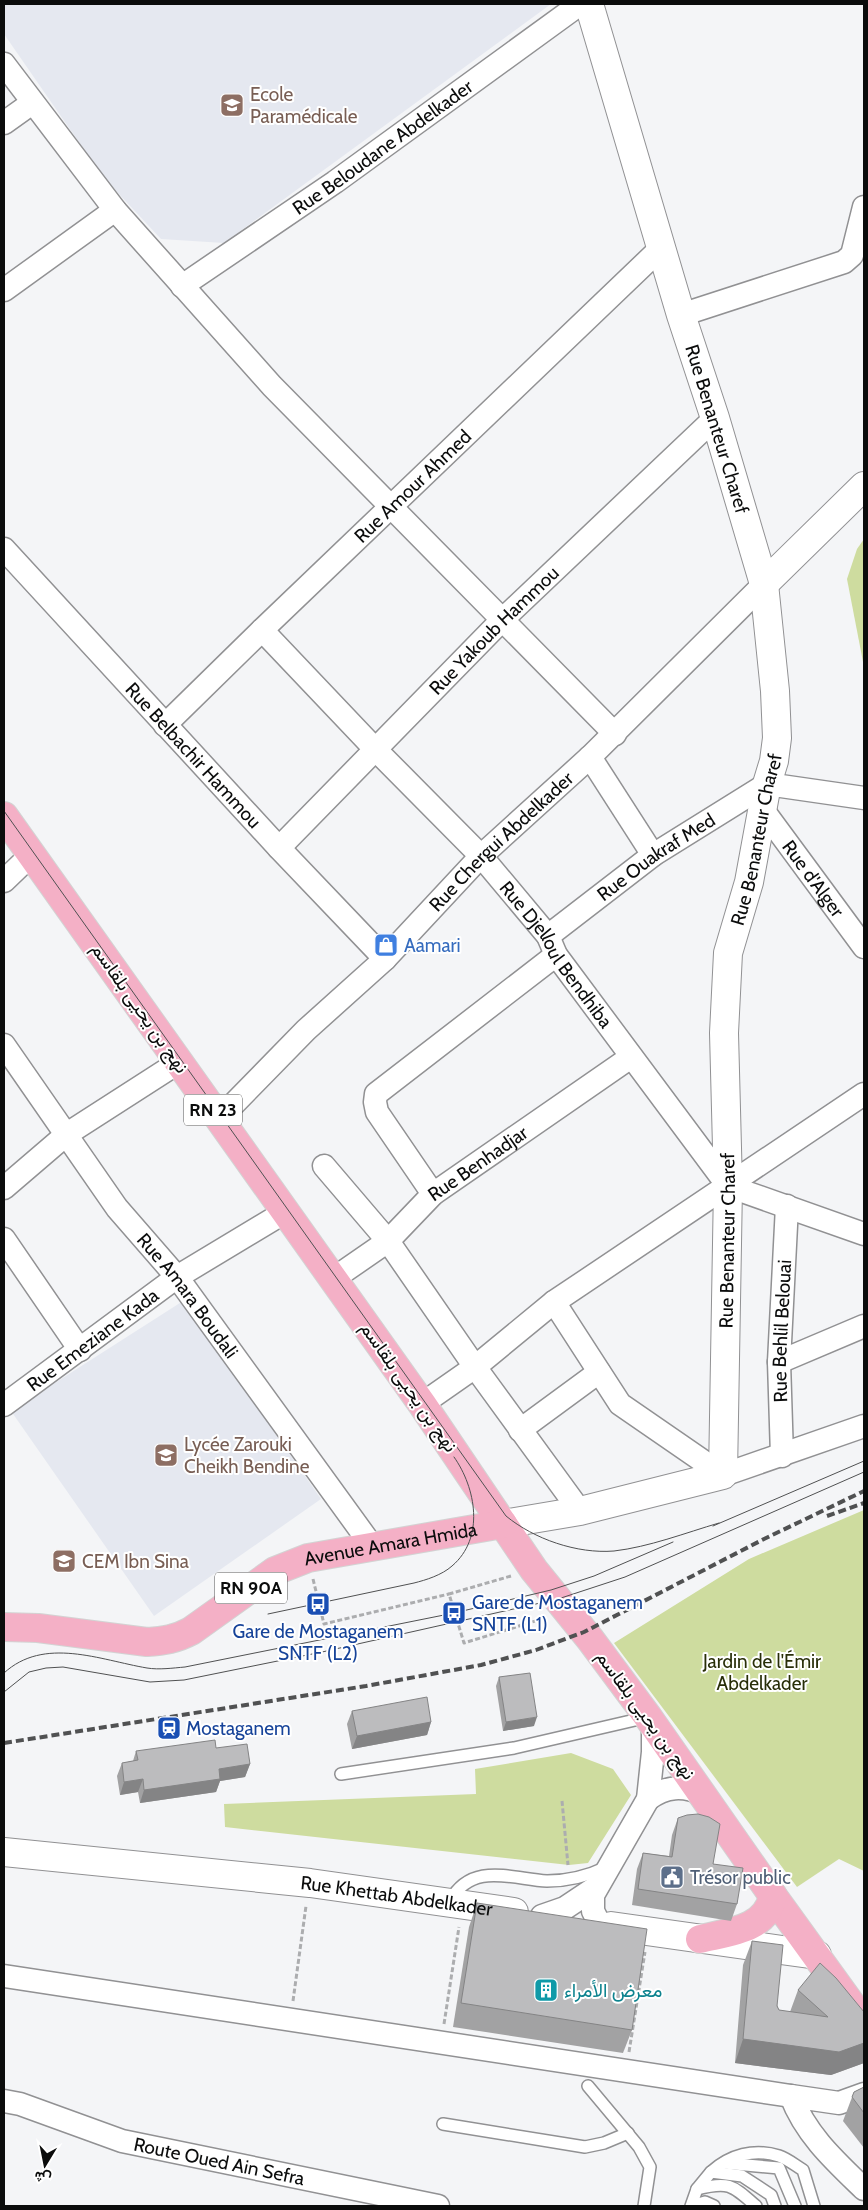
<svg xmlns="http://www.w3.org/2000/svg" width="868" height="2210" viewBox="0 0 868 2210" font-family="Cabin,Vazirmatn,sans-serif">
<style>
.built{fill:#e5e8f0}
.green{fill:#cedc9f}
.lines{fill:none;stroke-linecap:round;stroke-linejoin:round}
.service-casing{stroke:#919193;stroke-width:14}
.minor-casing{stroke:#919193;stroke-width:25}
.secondary-casing{stroke:#919193;stroke-width:30}
.primary-casing{stroke:#d3d3d3;stroke-width:30}
.path{stroke:#acadaf;stroke-width:3;stroke-dasharray:5 2.5;stroke-linecap:butt}
.service{stroke:#fff;stroke-width:11}
.minor{stroke:#fff;stroke-width:22}
.secondary{stroke:#fff;stroke-width:28}
.primary{stroke:#f4b0c6;stroke-width:28}
.tram{stroke:#505152;stroke-width:1}
.rail{stroke:#505152;stroke-width:4;stroke-dasharray:8 4;stroke-linecap:butt}
.wall{fill:#a2a2a3}
.shaded-wall{fill:#848485}
.building{fill:#bcbcbe;stroke:#848485}
.labels{text-anchor:middle;dominant-baseline:central;stroke-width:4;stroke-linejoin:round;paint-order:stroke}
.shield{fill:#fff;stroke:#545555;stroke-width:1}
.shield-label{font-size:18px;font-weight:bold;fill:#0b0c0c}
.education-label{font-size:19px;fill:#785e54;stroke:#fff;text-anchor:start}
.street-label{font-size:19px;fill:#0b0c0c;stroke:#fff}
.shop-label{font-size:19px;fill:#366cbe;stroke:#fff;text-anchor:start}
.transit-label{font-size:19px;fill:#164399;stroke:#fff;text-anchor:start}
.park-label{font-size:19px;fill:#282e08;stroke:#fff}
.service-label{font-size:19px;fill:#4e5e75;stroke:#fff;text-anchor:start}
.culture-label{font-size:19px;fill:#0d838f;stroke:#fff;text-anchor:start}
</style>
<rect width="100%" height="100%" fill="#f4f5f7"/>
<g class="built">
<path d="M4 4H551L224 243 161 239 103 177 4 34Z"/>
<path d="M183 1301 321 1499 154 1616 11 1411Z"/>
</g>
<g class="green">
<path d="M864 539V667L847 579 857 549Z"/>
<path d="M864 1510V1871L839 1859 797 1887 614 1643 749 1559Z"/>
<path d="M571 1753 613 1769 631 1795 588 1863 569 1865 225 1827 224 1804 476 1794 475 1769Z"/>
</g>
<g class="lines">
<g class="service-casing">
<g id="service">
<path d="M341 1774 514 1748 648 1717"/>
<path d="M450 1901C472 1861 512 1879 547 1881 568 1881 588 1876 607 1867"/>
<path d="M588 2086 639 2147 650 2167 644 2206"/>
<path d="M443 2124 585 2147 604 2143 628 2133"/>
<path d="M724 2163 779 2168 795 2206"/>
<path d="M711 2172C730 2155 754 2148 779 2156 788 2159 796 2166 803 2170L814 2206"/>
<path d="M697 2189C729 2181 732 2185 756 2206"/>
<path d="M691 2206 697 2189 711 2172 742 2176 771 2195 775 2206"/>
<path d="M692 2206 705 2202 714 2206"/>
</g>
</g>
<g class="minor-casing">
<g id="minor">
<path d="M4 64 115 210 272 386 615 734"/>
<path d="M4 123 32 103"/>
<path id="s1" d="M182 286 335 182 580 4"/>
<path d="M4 290 115 210"/>
<path d="M681 315 844 262 852 255 864 207"/>
<path id="s2" d="M4 549 279 848 385 959"/>
<path id="s3" d="M262 630 375 749 481 856 548 936 556 955 728 1186"/>
<path id="s4" d="M165 725 262 630 661 248"/>
<path d="M590 757 653 855"/>
<path id="s5" d="M763 810 864 947"/>
<path id="s6" d="M279 848 501 621 715 418"/>
<path d="M4 881 31 855"/>
<path id="s7" d="M548 936 653 855 767 784 864 798"/>
<path id="s8" d="M4 1045 117 1208 177 1277 372 1546"/>
<path id="s9" d="M219 1119 306 1030 385 959 481 856 590 757 764 584"/>
<path d="M324 1166 388 1241 475 1367 580 1511"/>
<path d="M728 1186 864 1234"/>
<path d="M4 1188 67 1134 179 1062"/>
<path d="M433 1194 377 1112 375 1102 376 1094 556 955"/>
<path d="M4 1239 80 1350"/>
<path id="s10" d="M333 1279 388 1241 433 1194 631 1057"/>
<path d="M554 1302 620 1404 723 1475 864 1426"/>
<path d="M779 1362 864 1326"/>
<path d="M422 1404 475 1367 554 1302 864 1094"/>
<path id="s11" d="M4 1405 177 1277 285 1212"/>
<path d="M520 1430 599 1372"/>
<path id="s12" d="M782 1456 779 1362 787 1206"/>
<path d="M648 1799C666 1786 683 1785 703 1794"/>
<path d="M542 1916 565 1908 595 1888"/>
<path d="M600 1925 593 1911V1895L648 1799 653 1752V1724"/>
<path d="M4 1976 791 2096"/>
<path d="M864 2094 839 2103 791 2096C806 2135 835 2161 864 2189"/>
<path id="s13" d="M4 2101 20 2104 122 2141 438 2206"/>
</g>
</g>
<g class="secondary-casing">
<g id="secondary">
<path d="M764 584 864 486"/>
<path id="s14" d="M503 1524 580 1511 723 1475 728 1186 724 1033 728 953 749 882 767 784 774 761 777 738 775 691 764 584 715 418 681 315 589 4"/>
<path id="s15" d="M4 1852 310 1883 514 1912"/>
<path d="M611 1926 817 1955"/>
</g>
</g>
<g class="primary-casing">
<g id="primary">
<path d="M4 816 422 1404 534 1570 590 1639 648 1717 773 1896 864 2022"/>
<path id="s16" d="M4 1627 38 1628 147 1642C164 1641 176 1639 191 1631L275 1571 308 1558 503 1524"/>
<path d="M700 1939C729 1932 766 1930 773 1896"/>
</g>
</g>
<g class="path">
<path d="M511 1576 449 1594 464 1643 545 1618"/>
<path d="M313 1579 324 1624 449 1594"/>
<path d="M562 1801 568 1865"/>
<path d="M293 2001 306 1906"/>
<path d="M444 2024 459 1927"/>
<path d="M629 2052 645 1952"/>
</g>
<use href="#service" class="service"/>
<use href="#minor" class="minor"/>
<use href="#secondary" class="secondary"/>
<use href="#primary" class="primary"/>
<g class="tram">
<path d="M4 811 506 1516C534 1539 577 1554 614 1551 649 1547 685 1533 719 1523"/>
<path d="M713 1526 864 1461"/>
<path d="M268 1614 414 1583C426 1580 442 1575 452 1566 485 1538 476 1488 454 1457"/>
<path d="M4 1673C44 1636 100 1660 147 1668 159 1670 173 1668 185 1667L454 1613 551 1590 594 1576 673 1542"/>
<path d="M4 1692 29 1672 46 1668 63 1667 150 1682 184 1680 322 1652 558 1599 625 1577 864 1472"/>
</g>
<g class="rail">
<path d="M827 1516 864 1503"/>
<path d="M4 1743 366 1686 481 1665 536 1650 584 1632 764 1539 864 1491"/>
</g>
</g>
<g class="wall">
<path d="M499 1677 534 1726 503 1731 496 1686Z"/>
<path d="M352 1711 431 1722 427 1735 352 1749 347 1724Z"/>
<path d="M216 1748 250 1764 245 1777 220 1781 216 1792 140 1803 138 1792 120 1795 117 1776 122 1763 133 1761 136 1751Z"/>
<path d="M678 1818 713 1864 737 1904 731 1921 632 1905 637 1869 643 1853 669 1856 672 1835Z"/>
<path d="M477 1903 632 2030 623 2053 453 2027 469 1927Z"/>
<path d="M752 1941 779 2010 790 2012 798 1990 864 2012V2063L831 2075 735 2063 743 1965Z"/>
<path d="M864 2087V2148L843 2121 854 2092Z"/>
</g>
<g class="shaded-wall">
<path d="M537 1717 534 1726 503 1731 506 1722Z"/>
<path d="M431 1722 427 1735 352 1749 357 1736Z"/>
<path d="M250 1764 245 1777 220 1781 216 1792 140 1803 144 1790 219 1769Z"/>
<path d="M143 1779 138 1792 120 1795 124 1782Z"/>
<path d="M743 2039 864 2043V2063L831 2075 735 2063Z"/>
</g>
<g class="building">
<path d="M530 1673 537 1717 506 1722 499 1677Z"/>
<path d="M427 1697 431 1722 357 1736 352 1711Z"/>
<path d="M215 1740 216 1748 247 1744 250 1764 219 1769 220 1779 144 1790 143 1779 124 1782 122 1763 138 1760 136 1751Z"/>
<path d="M698 1814 709 1817 720 1824 713 1864 743 1868 737 1904 638 1889 643 1853 672 1857 678 1818 687 1815Z"/>
<path d="M477 1903 647 1929 632 2030 461 2003Z"/>
<path d="M752 1941 783 1945 777 2006 779 2010 828 2017 798 1990 820 1963 836 1978 864 2012V2043L839 2052 743 2039Z"/>
<path d="M864 2087V2113L852 2097 854 2092Z"/>
</g>
<defs>
<g id="university-square" transform="scale(1.25)"><rect x="-9" y="-9" width="18" height="18" rx="4" fill="#8d6e63" stroke="#fff"/><path d="M0-5L7-2L0 1L-7-2ZM-4 1L0 2.5L4 1V4Q0 6-4 4Z" fill="#fff"/></g>
<g id="shop-square" transform="scale(1.25)"><rect x="-9" y="-9" width="18" height="18" rx="4" fill="#3f7fe0" stroke="#fff"/><path d="M-5-2.5h2.3a2.7 3.5 0 0 1 5.4 0H5L5.5 6h-11ZM-1.5-2.5h3a1.5 2.3 0 0 0-3 0Z" fill="#fff"/></g>
<g id="school-square" transform="scale(1.25)"><rect x="-9" y="-9" width="18" height="18" rx="4" fill="#8d6e63" stroke="#fff"/><path d="M0-5L7-2L0 1L-7-2ZM-4 1L0 2.5L4 1V4Q0 6-4 4Z" fill="#fff"/></g>
<g id="bus-square" transform="scale(1.25)"><rect x="-9" y="-9" width="18" height="18" rx="4" fill="#1a4fb4" stroke="#fff"/><path d="M-5-6H5V4H4V6H2V4H-2V6H-4V4H-5ZM-3.5-4V0h7V-4ZM-3.5 1.2v1.5H-2V1.2ZM2 1.2v1.5H3.5V1.2Z" fill="#fff"/></g>
<g id="station-square" transform="scale(1.25)"><rect x="-9" y="-9" width="18" height="18" rx="4" fill="#1a4fb4" stroke="#fff"/><path d="M-3-6H3Q5-6 5-4V2Q5 4 3 4L4.5 6H3L1.5 4h-3L-3 6H-4.5L-3 4Q-5 4-5 2V-4Q-5-6-3-6ZM-3.5-4v3h7v-3ZM-3.5 1v1.5H-2V1ZM2 1v1.5H3.5V1Z" fill="#fff"/></g>
<g id="civic-square" transform="scale(1.25)"><rect x="-9" y="-9" width="18" height="18" rx="4" fill="#5c6f8a" stroke="#fff"/><path d="M-.6-6.5H3V-4.5H.6V-3L4-1V1h2V6H-6V1h2V-1L-.6-3ZM-1.2 2.5V6h2.4V2.5Z" fill="#fff"/></g>
<g id="building-square" transform="scale(1.25)"><rect x="-9" y="-9" width="18" height="18" rx="4" fill="#0f9aa8" stroke="#fff"/><path d="M-4-6H4V6H1V3H-1V6H-4ZM-2.5-4.3h1.7v1.8h-1.7ZM.8-4.3h1.7v1.8H.8ZM-2.5-1h1.7V.8h-1.7ZM.8-1h1.7V.8H.8Z" fill="#fff"/></g>
</defs>
<g fill-rule="evenodd">
<use href="#university-square" x="232" y="105"/>
<use href="#shop-square" x="386" y="945"/>
<use href="#school-square" x="166" y="1455"/>
<use href="#school-square" x="64" y="1561"/>
<use href="#bus-square" x="318" y="1604"/>
<use href="#bus-square" x="454" y="1613"/>
<use href="#station-square" x="169" y="1728"/>
<use href="#civic-square" x="672" y="1877"/>
<use href="#building-square" x="546" y="1990"/>
</g>
<g class="labels">
<g class="shield">
<rect x="184" y="1094.5" width="58" height="31" rx="4"/>
<rect x="215" y="1572.5" width="72" height="31" rx="4"/>
</g>
<g class="shield-label">
<text x="213" y="1110">RN 23</text>
<text x="251" y="1588">RN 90A</text>
</g>
<g class="education-label">
<text x="250" y="94">Ecole<tspan x="250" dy="22">Paramédicale</tspan></text>
<text x="184" y="1444">Lycée Zarouki<tspan x="184" dy="22">Cheikh Bendine</tspan></text>
<text x="82" y="1561">CEM Ibn Sina</text>
</g>
<g class="street-label">
<text stroke="none"><textPath href="#s1" startOffset="244">Rue Beloudane Abdelkader</textPath></text>
<text transform="translate(717 429) rotate(73)">Rue Benanteur Charef</text>
<text stroke="none"><textPath href="#s4" startOffset="344">Rue Amour Ahmed</textPath></text>
<text stroke="none"><textPath href="#s6" startOffset="306">Rue Yakoub Hammou</textPath></text>
<text stroke="none"><textPath href="#s2" startOffset="280">Rue Belbachir Hammou</textPath></text>
<text stroke="none"><textPath href="#s14" startOffset="865">Rue Benanteur Charef</textPath></text>
<text stroke="none"><textPath href="#s9" startOffset="396">Rue Chergui Abdelkader</textPath></text>
<text stroke="none"><textPath href="#s7" startOffset="134">Rue Ouakraf Med</textPath></text>
<text stroke="none"><textPath href="#s5" startOffset="85">Rue d'Alger</textPath></text>
<text stroke="none"><textPath href="#s3" startOffset="439">Rue Djelloul Bendhiba</textPath></text>
<text transform="translate(140 1008) rotate(55)">نهج بن يحيى بلقاسم</text>
<text stroke="none"><textPath href="#s10" startOffset="186">Rue Benhadjar</textPath></text>
<text stroke="none"><textPath href="#s14" startOffset="460">Rue Benanteur Charef</textPath></text>
<text stroke="none"><textPath href="#s8" startOffset="311">Rue Amara Boudali</textPath></text>
<text stroke="none"><textPath href="#s12" startOffset="125">Rue Behlil Belouai</textPath></text>
<text stroke="none"><textPath href="#s11" startOffset="110">Rue Emeziane Kada</textPath></text>
<text transform="translate(409 1387) rotate(55)">نهج بن يحيى بلقاسم</text>
<text stroke="none"><textPath href="#s16" startOffset="412">Avenue Amara Hmida</textPath></text>
<text transform="translate(646 1715) rotate(54)">نهج بن يحيى بلقاسم</text>
<text stroke="none"><textPath href="#s15" startOffset="395">Rue Khettab Abdelkader</textPath></text>
<text stroke="none"><textPath href="#s13" startOffset="224">Route Oued Ain Sefra</textPath></text>
</g>
<g class="shop-label">
<text x="404" y="945">Aamari</text>
</g>
<g class="transit-label">
<text x="472" y="1602">Gare de Mostaganem<tspan x="472" dy="22">SNTF (L1)</tspan></text>
<text x="318" y="1631" text-anchor="middle">Gare de Mostaganem<tspan x="318" dy="22">SNTF (L2)</tspan></text>
<text x="186" y="1728">Mostaganem</text>
</g>
<g class="park-label">
<text x="762" y="1661">Jardin de l'Émir<tspan x="762" dy="22">Abdelkader</tspan></text>
</g>
<g class="service-label">
<text x="690" y="1877">Trésor public</text>
</g>
<g class="culture-label">
<text x="564" y="1990">معرض الأمراء</text>
</g>
</g>
<rect width="868" height="2210" fill="none" stroke="#0b0c0c" stroke-width="10"/>
<g transform="translate(45 2165) rotate(190)" stroke="#ffffff" stroke-width="4" paint-order="stroke">
<path d="M0-4L9 19L0 12L-9 19Z" fill="#0b0c0c"/>
<text y="-8" font-size="14" font-weight="bold" text-anchor="middle" fill="#0b0c0c">ش</text>
</g>
</svg>
